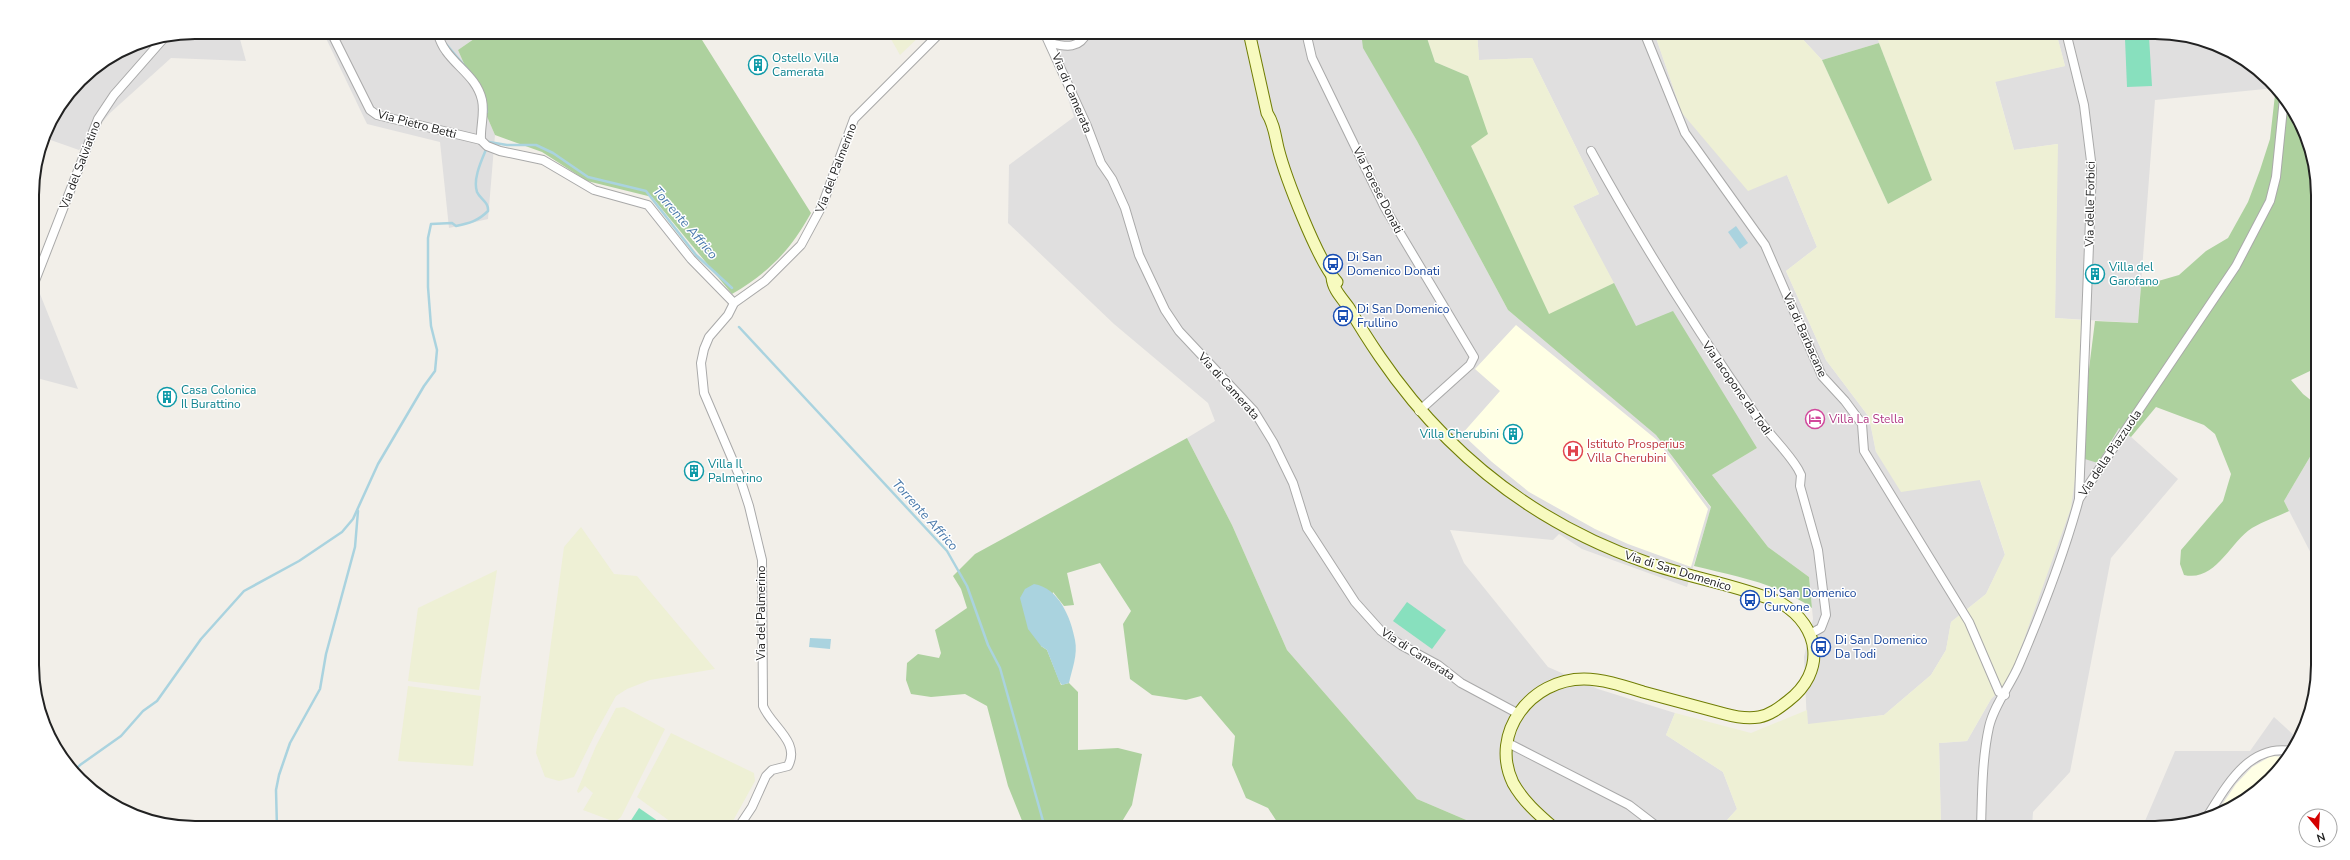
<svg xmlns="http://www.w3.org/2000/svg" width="2350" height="860" viewBox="0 0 2350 860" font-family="'Nunito Sans',sans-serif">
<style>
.residential{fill:#e0dfdf}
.education{fill:#ffffe5}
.farmland{fill:#eef0d5}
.forest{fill:#add19e}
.pitch{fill:#88e0be}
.water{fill:#aad3df}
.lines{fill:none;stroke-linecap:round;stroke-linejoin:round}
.stream{stroke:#aad3df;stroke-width:2.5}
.street-casing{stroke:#a9a9a9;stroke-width:10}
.secondary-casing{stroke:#707d05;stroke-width:13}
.street{stroke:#fff;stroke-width:8}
.secondary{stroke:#f7fabf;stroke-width:11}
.labels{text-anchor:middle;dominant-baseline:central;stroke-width:3;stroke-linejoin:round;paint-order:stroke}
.culture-label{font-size:12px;fill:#0d838f;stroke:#fff;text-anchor:start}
.street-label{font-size:12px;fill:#222;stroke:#fff}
.transit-label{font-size:12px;fill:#164399;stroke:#fff;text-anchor:start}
.hotel-label{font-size:12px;fill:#b23c85;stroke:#fff;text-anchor:start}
.health-label{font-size:12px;fill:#be3a42;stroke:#fff;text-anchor:start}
.water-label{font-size:13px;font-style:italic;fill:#4a7aab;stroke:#fff}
.rim{fill:none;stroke:#222;stroke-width:2}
</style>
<rect width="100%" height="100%" fill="#f2efe9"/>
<g class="residential">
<path d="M195 32H238L246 61 171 58 110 113 79 150 45 138 49 123 87 73 133 44Z"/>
<path d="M323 32H484L458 50 495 135 488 219 449 228 440 142 367 124Z"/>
<path d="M1040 32H1362L1364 48 1417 141 1508 310 1656 435 1711 508 1687 587 1582 549 1559 534 1553 540 1450 530 1464 563 1548 667 1598 689 1675 713 1666 735 1723 772 1737 809 1720 828H1485L1417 799 1287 650 1232 525 1187 438 1215 421 1208 403 1114 324 1008 223 1009 165 1074 117 1055 58Z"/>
<path d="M1477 32H1654L1682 113 1787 175 1817 247 1786 271 1826 360 1869 417 1876 452 1980 480 2005 555 1986 594 1951 622 1946 650 1931 675 1884 715 1807 725 1804 657 1813 619 1809 577 1768 547 1712 475 1757 448 1636 327 1573 206 1599 194 1532 58 1479 60Z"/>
<path d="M1796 32H1877L1879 43 1822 60Z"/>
<path d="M2056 32H2155L2207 41 2246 60 2275 86V88L2155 100 2138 323 2055 318 2057 144 2014 150 1995 81 2065 66Z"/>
<path d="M33 293 40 294 78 389 33 377Z"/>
<path d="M2120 427 2178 479 2111 558 2070 772 2033 812 2032 828H1941L1939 743 1967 741 1991 699 2009 681 2078 457 2098 462Z"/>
<path d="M2317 445 2318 567 2284 501Z"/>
<path d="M2274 717 2298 739 2284 764 2254 794 2207 819 2165 828H2142L2175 751H2250Z"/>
</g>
<g class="education">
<path d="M1516 325 1657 440 1708 509 1691 567 1628 544 1595 529 1529 492 1492 462 1462 434 1500 391 1475 369Z"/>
<path d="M2271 756 2288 757 2284 764 2254 794 2215 815 2236 784 2252 767Z"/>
</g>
<g class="farmland">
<path d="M887 32H924L900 55Z"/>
<path d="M1425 32H1477L1479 60 1532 58 1599 194 1573 206 1614 283 1549 315 1471 146 1468 76 1435 62Z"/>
<path d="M1654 32H1796L1822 60 1888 204 1932 180 1879 43 1877 32H2056L2065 66 1995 82 2014 150 2058 144 2055 318 2081 320 2078 457 2071 508 2009 681 1991 699 1967 741 1939 743 1941 828H1720L1737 809 1723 772 1666 735 1675 713 1751 733 1807 710 1808 724 1884 715 1931 675 1946 650 1951 622 1986 594 2005 554 1980 480 1901 492 1876 452 1869 417 1826 360 1786 271 1817 247 1787 175 1748 191 1682 113Z"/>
<path d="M581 527 614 574 637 576 715 669 650 680 627 689 616 696 595 734 574 777 559 781 545 777 536 753 564 547Z"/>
<path d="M497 570 479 690 408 681 418 608Z"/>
<path d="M408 686 481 696 473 766 398 761Z"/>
<path d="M624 707 665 729 621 817 615 822 583 810 593 793 585 786 580 792 578 793 577 791 596 746 616 708Z"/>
<path d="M671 733 754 773 755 781 729 828H679L637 797Z"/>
</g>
<g class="forest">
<path d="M484 32H697L811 213C790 251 769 272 732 294L652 197 587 181 542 152 495 135 458 50Z"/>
<path d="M1361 32H1425L1435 62 1468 76 1488 134 1471 146 1549 314 1614 283 1636 326 1673 311 1757 448 1712 475 1768 547 1809 577 1812 608C1777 583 1735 576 1694 566L1711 507 1656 435 1508 310 1417 141 1363 48Z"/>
<path d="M1879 43 1932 180 1888 204 1822 60Z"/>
<path d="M2276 86 2305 133 2317 174V370L2310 371 2291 380 2303 394 2317 405V445L2284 501 2289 511C2277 517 2264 521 2252 528 2229 543 2216 582 2184 575L2180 564 2181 550 2223 501 2231 474 2215 434 2204 425 2156 407 2131 437 2119 428 2098 463 2078 457 2095 321 2138 323 2141 286 2179 275 2206 251 2228 238 2248 202 2260 170 2270 139Z"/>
<path d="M1187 438 1232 525 1287 650 1417 799 1485 828H1281L1268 808 1246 798 1232 765 1235 736 1201 696 1186 700 1152 695 1130 679 1123 624 1131 611 1100 563 1067 573 1074 605 1064 606 1053 592 1041 646 1047 650 1061 685 1069 683 1078 692V750L1118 748 1142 754 1132 805 1118 828H1025L1008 786 987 706 965 694 931 697 911 694 906 680 907 663 918 654 939 658 941 653 935 630 967 608 961 589 953 576 975 554Z"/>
</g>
<g class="pitch">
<path d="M2149 37 2152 86 2127 87 2125 39Z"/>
<path d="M1407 602 1446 630 1432 649 1393 621Z"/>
<path d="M639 808 668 828H626Z"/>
</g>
<g class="water">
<path d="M1736 226 1748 243 1740 249 1728 232Z"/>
<path d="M1034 584C1059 588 1071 618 1075 640 1078 655 1072 669 1069 683L1062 685 1059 681 1047 650 1041 646 1028 629 1020 598 1025 589Z"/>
<path d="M810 638 831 639 830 649 809 647Z"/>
</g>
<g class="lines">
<g class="stream">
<path d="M446 44 474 77"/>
<path d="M485 99 487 112"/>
<path d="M489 142 507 145H536L553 153 588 177 646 191 696 255 732 288"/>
<path d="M739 327 947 551 967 586 988 645 1000 668 1045 828"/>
<path d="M73 773 80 765 121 736 143 711 157 701 201 639 244 591 299 561 342 532 353 519 378 464 424 386 435 371 437 350 431 326 428 287V238L431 224 452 223 456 226C470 223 478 221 488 211 489 202 480 199 477 192 472 177 484 156 489 142"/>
<path d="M277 828 276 790 279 775 290 743 320 689 326 654 355 547 358 511"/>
</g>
<g class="street-casing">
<g id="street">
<path d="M331 32 370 110 377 115 481 140"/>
<path d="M437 32C439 38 442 46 446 51 458 68 477 78 482 100 485 114 480 127 481 140L487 146 500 151 543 160 594 190 648 205 691 259 734 303"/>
<path d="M1044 32 1087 126 1101 163 1112 179 1125 208 1139 255 1165 310 1179 331 1254 411 1273 442 1293 483 1307 528 1355 602 1381 631 1401 645 1438 665 1461 683 1517 713"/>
<path d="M1306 32 1312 58 1385 208 1474 357 1470 365 1419 411"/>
<path d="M1644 32 1685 133 1765 245 1822 376 1845 401 1862 424 1864 451 1969 622 1999 692 2005 695"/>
<path d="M2066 32 2084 105 2092 169 2079 498"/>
<path d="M1051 43C1066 47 1080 49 1087 32"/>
<path d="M1591 151C1641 242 1696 329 1755 414 1768 434 1786 449 1798 469L1801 475 1800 486 1818 550 1826 615 1821 628 1810 634"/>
<path d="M33 286 98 119 114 95 164 38"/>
<path d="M1508 743 1629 805 1659 828"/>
<path d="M2205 820C2225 789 2247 744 2291 751"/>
<path d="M738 828 752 807 766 776 772 770 788 766C801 742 771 726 763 706L762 560 749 506 739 475 704 393 701 363 704 349 709 337 728 315 734 303 765 281 801 245 822 206 854 119 941 32"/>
<path d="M1981 828C1982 795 1982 759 1989 727 1994 705 2010 686 2019 665 2042 611 2064 555 2079 499L2236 266 2270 201 2276 177 2284 98"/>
</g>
</g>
<g class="secondary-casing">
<g id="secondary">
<path d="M1249 32 1267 113C1274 124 1275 135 1278 148 1285 176 1318 262 1337 282"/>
<path d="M1332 277C1333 290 1342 298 1349 308 1359 325 1369 341 1380 357 1447 455 1535 524 1648 563 1691 578 1738 585 1781 603 1821 627 1826 672 1788 701 1779 708 1770 715 1759 717 1747 719 1736 717 1725 714 1698 707 1670 699 1643 692 1624 686 1603 679 1584 679 1531 679 1489 733 1513 783 1523 801 1538 814 1554 828"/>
</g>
</g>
<use href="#street" class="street"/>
<use href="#secondary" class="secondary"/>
</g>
<defs>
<g id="building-ring" transform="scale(1)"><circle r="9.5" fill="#fff" stroke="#0f9aa8" stroke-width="1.5"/><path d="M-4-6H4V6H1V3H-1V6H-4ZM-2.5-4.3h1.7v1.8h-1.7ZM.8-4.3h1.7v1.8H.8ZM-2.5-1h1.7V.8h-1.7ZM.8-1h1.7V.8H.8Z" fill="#0f9aa8"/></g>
<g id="bus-ring" transform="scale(1)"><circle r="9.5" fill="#fff" stroke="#1a4fb4" stroke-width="1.5"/><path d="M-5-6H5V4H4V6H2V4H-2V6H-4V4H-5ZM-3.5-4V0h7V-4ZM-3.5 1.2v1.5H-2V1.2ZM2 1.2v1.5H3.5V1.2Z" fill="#1a4fb4"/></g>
<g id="hotel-ring" transform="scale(1)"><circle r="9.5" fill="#fff" stroke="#d1479c" stroke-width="1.5"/><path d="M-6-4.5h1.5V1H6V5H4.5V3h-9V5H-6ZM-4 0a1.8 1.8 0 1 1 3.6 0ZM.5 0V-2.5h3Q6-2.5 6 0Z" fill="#d1479c"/></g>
<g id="hospital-ring" transform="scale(1)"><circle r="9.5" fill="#fff" stroke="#e0444e" stroke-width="1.5"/><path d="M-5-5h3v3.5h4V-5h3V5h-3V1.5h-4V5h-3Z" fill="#e0444e"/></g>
</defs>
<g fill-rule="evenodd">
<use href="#building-ring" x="758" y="65"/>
<use href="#bus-ring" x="1333" y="264"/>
<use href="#building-ring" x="2095" y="274"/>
<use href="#bus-ring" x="1343" y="316"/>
<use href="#building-ring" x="167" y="397"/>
<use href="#hotel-ring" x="1815" y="419"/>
<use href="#building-ring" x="1513" y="434"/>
<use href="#hospital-ring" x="1573" y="451"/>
<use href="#building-ring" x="694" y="471"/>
<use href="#bus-ring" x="1750" y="600"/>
<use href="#bus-ring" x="1821" y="647"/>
</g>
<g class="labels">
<g class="culture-label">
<text x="772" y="58">Ostello Villa<tspan x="772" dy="14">Camerata</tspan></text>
<text x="2109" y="267">Villa del<tspan x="2109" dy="14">Garofano</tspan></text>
<text x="181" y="390">Casa Colonica<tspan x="181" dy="14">Il Burattino</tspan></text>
<text x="1499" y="434" text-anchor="end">Villa Cherubini</text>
<text x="708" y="464">Villa Il<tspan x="708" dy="14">Palmerino</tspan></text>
</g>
<g class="street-label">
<text transform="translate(1072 93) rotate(67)">Via di Camerata</text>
<text transform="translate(417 124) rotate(15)">Via Pietro Betti</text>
<text transform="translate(80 165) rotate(-69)">Via del Salviatino</text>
<text transform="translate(836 168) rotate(-69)">Via del Palmerino</text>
<text transform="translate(1378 190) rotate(63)">Via Forese Donati</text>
<text transform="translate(2090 204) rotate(-89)">Via delle Forbici</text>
<text transform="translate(1805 335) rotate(66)">Via di Barbacane</text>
<text transform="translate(1229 386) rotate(48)">Via di Camerata</text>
<text transform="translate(1737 388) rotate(55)">Via Iacopone da Todi</text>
<text transform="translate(2110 453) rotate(-56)">Via della Piazzuola</text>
<text transform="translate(1678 571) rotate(17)">Via di San Domenico</text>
<text transform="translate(761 613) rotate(-90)">Via del Palmerino</text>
<text transform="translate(1418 654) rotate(33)">Via di Camerata</text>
</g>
<g class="transit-label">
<text x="1347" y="257">Di San<tspan x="1347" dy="14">Domenico Donati</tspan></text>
<text x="1357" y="309">Di San Domenico<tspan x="1357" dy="14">Frullino</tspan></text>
<text x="1764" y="593">Di San Domenico<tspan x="1764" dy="14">Curvone</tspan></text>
<text x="1835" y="640">Di San Domenico<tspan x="1835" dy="14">Da Todi</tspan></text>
</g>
<g class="hotel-label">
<text x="1829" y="419">Villa La Stella</text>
</g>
<g class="health-label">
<text x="1587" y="444">Istituto Prosperius<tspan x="1587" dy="14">Villa Cherubini</tspan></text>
</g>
<g class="water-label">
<text transform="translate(685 223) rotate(49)">Torrente Affrico</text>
<text transform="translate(925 515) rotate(48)">Torrente Affrico</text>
</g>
</g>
<path d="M0 0H2350V860H0ZM195 39H2155A156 156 0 0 1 2311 195V665A156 156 0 0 1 2155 821H195A156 156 0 0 1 39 665V195A156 156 0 0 1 195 39Z" fill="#fff" fill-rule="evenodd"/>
<path class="rim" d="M195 39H2155A156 156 0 0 1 2311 195V665A156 156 0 0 1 2155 821H195A156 156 0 0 1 39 665V195A156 156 0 0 1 195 39Z"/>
<g transform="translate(2318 828) rotate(162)"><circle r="19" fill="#ffffff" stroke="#a7a7a7"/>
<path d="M0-3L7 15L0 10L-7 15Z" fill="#d40000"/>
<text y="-6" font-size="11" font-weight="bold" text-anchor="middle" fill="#222222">N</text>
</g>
</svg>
